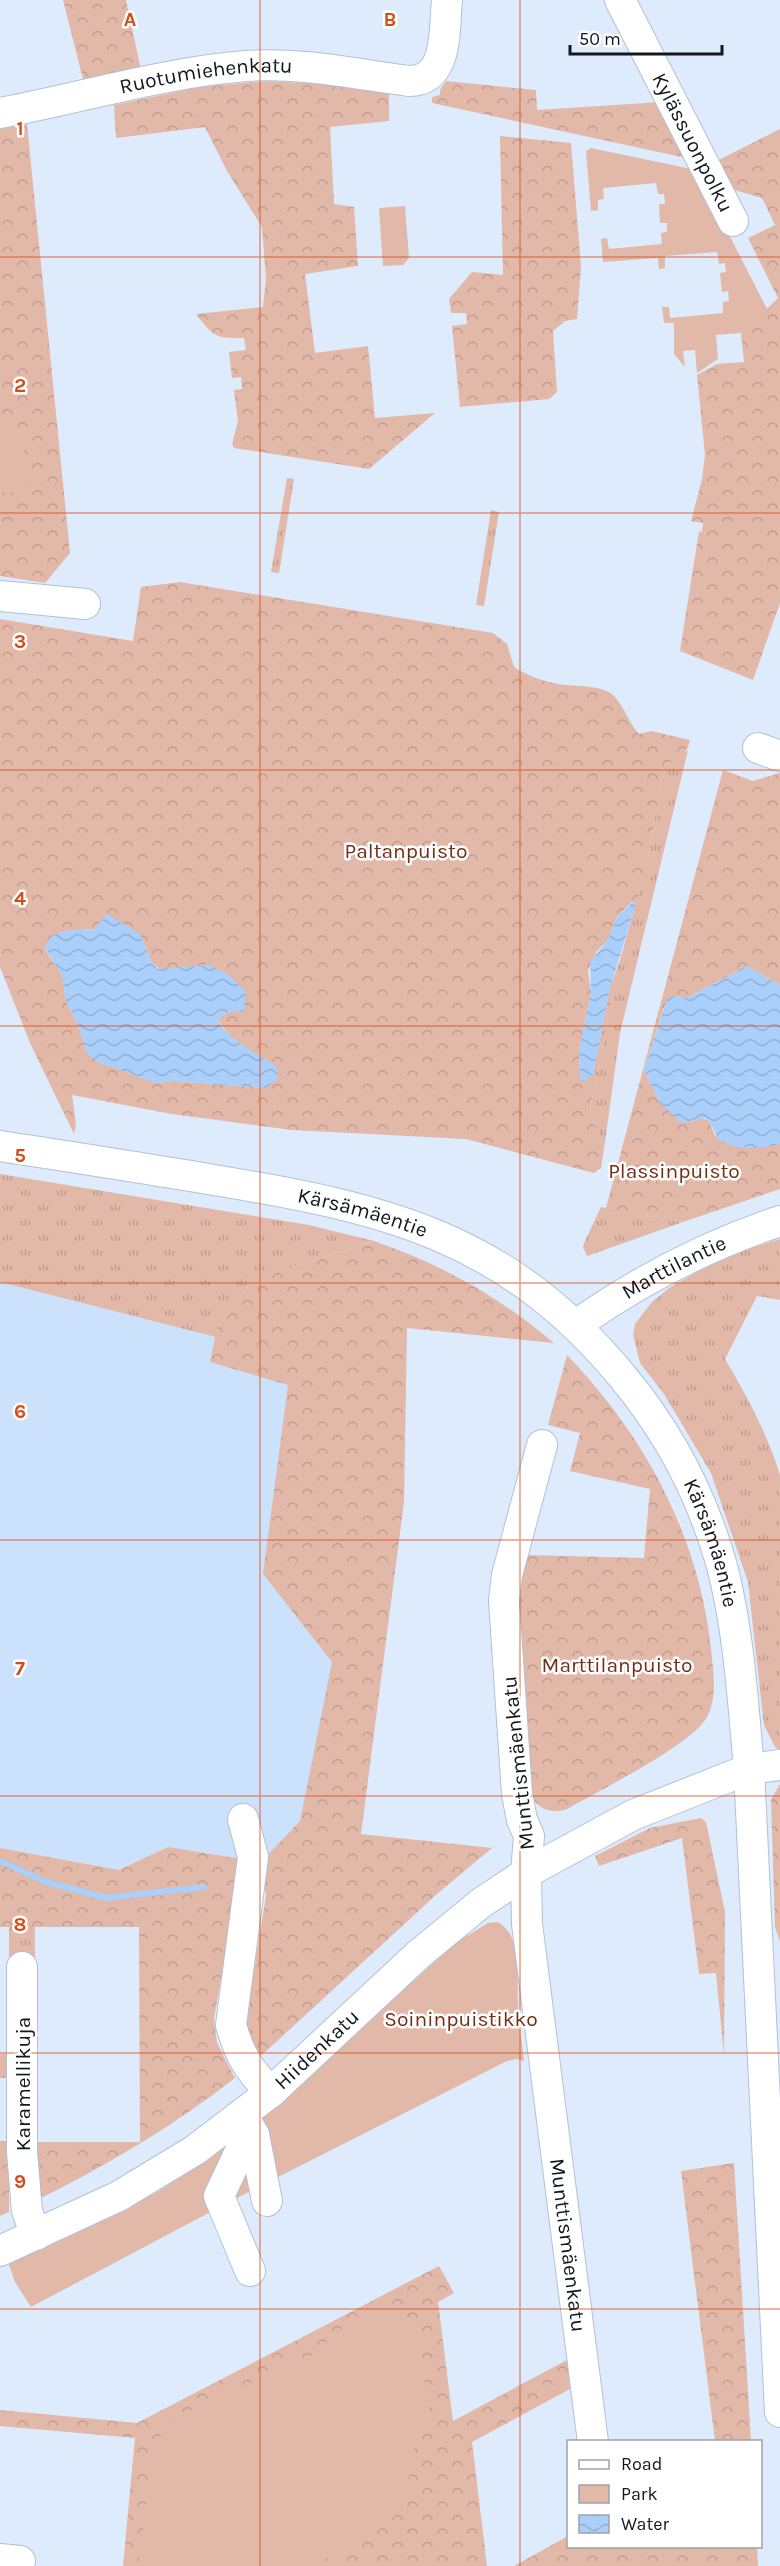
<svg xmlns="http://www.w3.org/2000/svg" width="780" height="2566" viewBox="0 0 780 2566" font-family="Karla,sans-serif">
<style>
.built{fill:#cce2fc}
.grass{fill:url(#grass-tufts)}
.forest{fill:url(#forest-crowns);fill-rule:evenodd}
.green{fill:#e2b8a9}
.water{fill:url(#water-waves)}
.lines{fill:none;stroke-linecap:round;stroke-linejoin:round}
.stream{stroke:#aacffb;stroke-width:6}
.minor-casing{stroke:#b1c1d5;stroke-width:32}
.minor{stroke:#fff;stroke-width:30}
.grid{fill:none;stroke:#d34d16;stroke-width:1.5;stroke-opacity:0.55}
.labels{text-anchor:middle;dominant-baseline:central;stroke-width:5;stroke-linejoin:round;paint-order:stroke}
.street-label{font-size:21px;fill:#11171e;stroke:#fff}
.park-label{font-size:21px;fill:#732e16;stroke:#fff}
.grid-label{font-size:20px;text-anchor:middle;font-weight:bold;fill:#d34d16;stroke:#fff;stroke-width:5;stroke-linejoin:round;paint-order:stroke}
</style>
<defs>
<pattern id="grass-tufts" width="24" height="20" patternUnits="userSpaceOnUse" patternTransform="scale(1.5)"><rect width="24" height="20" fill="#e2b8a9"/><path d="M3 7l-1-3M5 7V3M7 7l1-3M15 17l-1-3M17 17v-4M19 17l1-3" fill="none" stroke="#c19d91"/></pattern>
<pattern id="forest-crowns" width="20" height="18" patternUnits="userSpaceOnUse" patternTransform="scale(1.5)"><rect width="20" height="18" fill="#e2b8a9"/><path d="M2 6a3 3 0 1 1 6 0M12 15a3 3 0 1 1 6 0" fill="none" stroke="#c19d91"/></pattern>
<pattern id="water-waves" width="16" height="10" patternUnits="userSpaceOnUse" patternTransform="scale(1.5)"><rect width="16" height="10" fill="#aacffb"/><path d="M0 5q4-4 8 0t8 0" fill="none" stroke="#91b1d7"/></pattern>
</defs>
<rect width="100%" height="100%" fill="#deebfc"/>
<path class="built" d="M0 1282 308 1360 349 1656 317 1830 261 1862 168 1847 119 1870 0 1848Z"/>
<g class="grass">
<path d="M287 478 294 479 279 573 271 572Z"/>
<path d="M491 510 499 512 484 606 476 605Z"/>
<path d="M688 750 620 1033 604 1149 590 1109 620 960 647 863 664 767Z"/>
<path d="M0 1174 309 1225 374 1241 253 1280 217 1328 216 1337 0 1282Z"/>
<path d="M601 1207 683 1222 587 1256 583 1247 585 1241Z"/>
<path d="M780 1239V1300L757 1296 725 1359C747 1396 767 1433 780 1475V1751L775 1747 764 1725 748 1582 711 1473 664 1394 640 1363 633 1335 635 1324 651 1303 669 1288 725 1256Z"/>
<rect x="9" y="1927" width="26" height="51"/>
<rect x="0" y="2054" width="9" height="24"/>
</g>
<g class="forest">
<path d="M63 0H126L141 70 84 83Z"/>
<path d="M265 81 327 84 389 93V121L330 127 334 204 354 207 358 266 305 274 315 353 368 346 375 418 435 413 369 469 234 448 232 444 238 422 234 390 242 389 241 377 232 378 229 352 246 350 244 338C216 339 213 336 196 314L263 307 266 279 262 227 227 171 205 127 116 138 114 105 200 87Z"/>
<path d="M446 81 536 90 537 110 662 102 691 159 432 103V97L440 95V90Z"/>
<path d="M27 124 70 553 45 583 0 576V129Z"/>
<path d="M780 129V603L753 680 680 651 699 531 702 532 703 523 691 521 702 479 705 455 697 375 717 364 744 362 741 333 778 298 748 238 775 225 762 198 731 189 711 164Z"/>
<path d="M500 136 571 143 581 267 577 319 565 321 553 331 557 392 549 399 460 407 452 326 467 324 466 313H451L449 299 472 272 503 275Z"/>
<path d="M180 582 493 633 507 644 514 667C528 676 542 681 558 684 575 687 600 684 613 695 625 707 628 722 639 734L651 731 690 740C687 757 676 757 664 767L647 863 636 904 632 902 617 916 607 941 597 951 588 970 591 993 579 1051 580 1079 593 1075 610 988 620 960 590 1109 604 1149 601 1168 594 1173 466 1139 292 1130 172 1114 72 1095 76 1124 74 1134 30 1043 0 967V619L133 641 141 587ZM94 929 140 934 152 963 161 970 209 965 231 1011 217 1019 229 1035 255 1055 265 1088 174 1081 156 1083 95 1060 86 1051 80 1029 66 1001 62 975 45 949C50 927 76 931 94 929Z"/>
<path d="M723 770 753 781 780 773V985L747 966 687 998 674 996 664 1007 644 1070 660 1103 691 1122 700 1118 709 1120 715 1136 744 1148 780 1144V1189L683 1222 606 1208Z"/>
<path d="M374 1241C441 1264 500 1297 554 1343L407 1328 404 1502 361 1834 492 1848 437 1894 262 2055H257L245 2024 266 1896 261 1862 300 1821 332 1662 263 1574 288 1385 210 1362 217 1328 253 1280Z"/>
<path d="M567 1355C645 1436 699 1536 711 1649 713 1671 718 1696 707 1717 692 1745 598 1791 567 1809 552 1814 538 1810 531 1795L518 1593 526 1555 644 1558 650 1489 570 1471 580 1433 548 1425Z"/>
<path d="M780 1784V1942L775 1927 771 1800Z"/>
<path d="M701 1818 706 1822 725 1912 724 2055 716 1973 699 1974 682 1838 599 1866 595 1856 650 1828Z"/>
<path d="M168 1847 242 1859 214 2019 217 2043 235 2078C172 2127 106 2166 35 2201V2142H140L139 1927H0V1848L119 1870Z"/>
<path d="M0 2141H9V2212L0 2216Z"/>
<path d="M734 2163 751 2441H715L681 2171Z"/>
<path d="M439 2266 454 2293 438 2302 453 2421 567 2360 570 2389 472 2442 487 2566H123L135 2438 0 2426V2410L137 2423Z"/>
<path d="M568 2536V2546L757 2547 758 2566H514Z"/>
</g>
<g class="green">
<path d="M591 148 696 170 767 309 741 333 716 335 718 359 697 373 695 350 683 351 685 367 674 354V323H664L662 307H669L670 318 723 313V302L729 301 728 291 722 292 720 273 726 272 725 263 719 264 717 252 665 256V268L659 269 658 258 603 262 601 239 607 238 609 249 662 244 661 233 667 232V223H660L659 204H665L664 194H658L656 183 603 188 604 199 598 200V210L591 211 586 151Z"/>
<path d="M405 206 409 258 403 265 383 266 379 208Z"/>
<path d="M22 431 29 494 0 492V434Z"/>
<path d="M498 1922C524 1937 516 1980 518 2005 519 2024 522 2043 524 2061L516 2059 507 2061 233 2200 31 2307 15 2282 8 2262 104 2220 159 2191 211 2157 299 2083 457 1942 488 1923Z"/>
<path d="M379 2297 417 2339 432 2423 415 2447 401 2512 315 2566H138L154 2446 171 2419 310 2357Z"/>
</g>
<g class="water">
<path d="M633 902 636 904 610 988 593 1075 585 1081 580 1079 579 1051 591 993 590 962 607 941 617 916Z"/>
<path d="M107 914 140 934 152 963 158 969 209 965 228 974 246 992 244 1012 230 1011 217 1020C235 1046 254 1050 278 1068L277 1080 265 1088 174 1081 156 1083 95 1061 86 1051 80 1029 66 1001 62 975 45 948C49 927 77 931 94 929Z"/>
<path d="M747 966 780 985V1144C757 1149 739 1151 718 1139L709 1120 705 1118 681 1123 660 1103 644 1070 667 999 674 996 687 998Z"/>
</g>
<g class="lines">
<path class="stream" d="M0 1861 46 1882 107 1898 204 1887"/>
<g class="minor-casing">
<g id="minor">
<path id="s1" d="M620 0 733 221"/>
<path id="s2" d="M0 113C81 98 165 72 246 66 301 62 355 74 409 81 449 81 444 29 447 0"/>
<path d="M0 596 85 604"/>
<path d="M758 748 780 756"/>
<path id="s3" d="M0 1146C71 1157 143 1168 214 1180 385 1208 506 1236 622 1376 669 1432 702 1495 722 1566 739 1632 743 1702 749 1769L780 2412"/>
<path id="s4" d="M576 1325C640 1280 705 1246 780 1221"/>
<path id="s5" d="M542 1445 507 1575 504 1601 517 1794 522 1820 529 1836 526 1873 527 1924 593 2442"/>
<path d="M243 1819 253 1857 231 2025C239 2054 249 2071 271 2092"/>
<path d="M22 1967V2152L27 2211 36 2235"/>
<path d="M242 2114 254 2135 242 2147 219 2196 250 2271"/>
<path d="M254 2135 267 2201"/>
<path id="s6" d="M0 2251 119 2196 195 2150 271 2092 419 1954 481 1903 526 1873 633 1815 749 1769 780 1765"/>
<path d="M0 2559 20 2561"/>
</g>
</g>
<use href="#minor" class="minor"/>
</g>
<path class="grid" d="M260 0V2566M520 0V2566M0 257H780M0 513H780M0 770H780M0 1026H780M0 1283H780M0 1540H780M0 1796H780M0 2053H780M0 2309H780"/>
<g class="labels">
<g class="street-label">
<text stroke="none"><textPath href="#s2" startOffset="210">Ruotumiehenkatu</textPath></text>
<text stroke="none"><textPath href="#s1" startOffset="160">Kylässuonpolku</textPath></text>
<text stroke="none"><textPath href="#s3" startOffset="369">Kärsämäentie</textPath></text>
<text stroke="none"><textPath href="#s4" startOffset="114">Marttilantie</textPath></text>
<text stroke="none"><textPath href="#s3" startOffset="873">Kärsämäentie</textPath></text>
<text transform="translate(518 1763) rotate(-96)">Munttismäenkatu</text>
<text stroke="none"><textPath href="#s6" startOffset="378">Hiidenkatu</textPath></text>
<text transform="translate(23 2084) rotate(-90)">Karamellikuja</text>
<text stroke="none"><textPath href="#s5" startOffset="810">Munttismäenkatu</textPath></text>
</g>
<g class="park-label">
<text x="406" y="851">Paltanpuisto</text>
<text x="674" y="1171">Plassinpuisto</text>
<text x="617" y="1665">Marttilanpuisto</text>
<text x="461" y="2019">Soininpuistikko</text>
</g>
</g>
<g class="grid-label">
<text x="130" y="26">A</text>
<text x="390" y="26">B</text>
<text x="20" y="135">1</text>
<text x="20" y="392">2</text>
<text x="20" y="648">3</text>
<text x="20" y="905">4</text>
<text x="20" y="1162">5</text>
<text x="20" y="1418">6</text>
<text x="20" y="1675">7</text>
<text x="20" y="1931">8</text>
<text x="20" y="2188">9</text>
</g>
<rect x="567" y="2440" width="195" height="108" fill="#ffffff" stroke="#a0a2a5" stroke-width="1.5"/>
<rect x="579" y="2460" width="30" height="9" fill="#ffffff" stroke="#a0a2a5" stroke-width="1.5"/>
<text x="621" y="2470" font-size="18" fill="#11171e">Road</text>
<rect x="579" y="2485" width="30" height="18" fill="#e2b8a9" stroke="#a0a2a5" stroke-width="1.5"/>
<text x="621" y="2500" font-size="18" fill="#11171e">Park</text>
<rect x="579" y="2515" width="30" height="18" fill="url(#water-waves)" stroke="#a0a2a5" stroke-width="1.5"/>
<text x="621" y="2530" font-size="18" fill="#11171e">Water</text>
<path d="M570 45v9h152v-9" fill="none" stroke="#11171e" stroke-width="3"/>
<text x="579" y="45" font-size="18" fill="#11171e" stroke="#ffffff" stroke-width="4.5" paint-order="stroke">50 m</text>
</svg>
